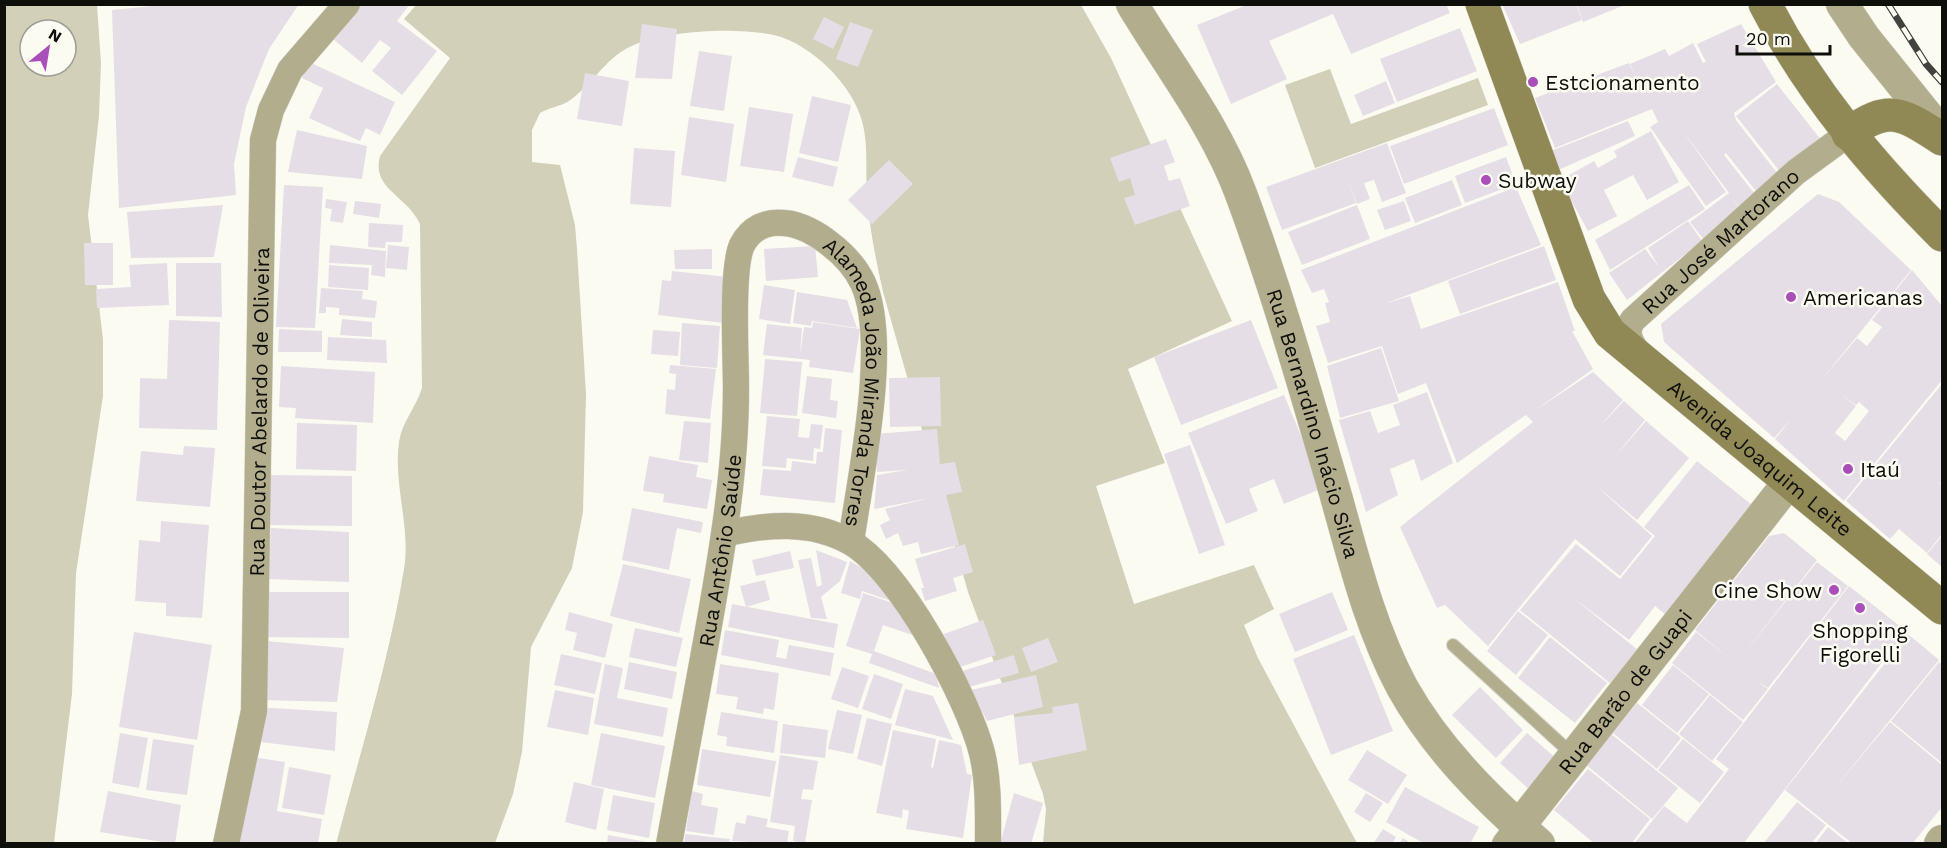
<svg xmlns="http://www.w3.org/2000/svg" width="1947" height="848" viewBox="0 0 1947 848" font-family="'Work Sans',sans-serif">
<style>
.green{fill:#d2d0b9;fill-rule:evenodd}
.building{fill:#e5dee6;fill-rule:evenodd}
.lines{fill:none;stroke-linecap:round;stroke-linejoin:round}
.service-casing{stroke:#d6d5cd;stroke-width:14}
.minor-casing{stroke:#d6d5cd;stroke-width:27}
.tertiary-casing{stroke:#d6d5cd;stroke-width:33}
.secondary-casing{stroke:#d6d5cd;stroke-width:34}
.service{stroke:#b2ae8d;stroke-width:12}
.minor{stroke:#b2ae8d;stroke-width:26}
.tertiary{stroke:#b2ae8d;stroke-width:32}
.secondary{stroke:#908956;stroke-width:33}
.rail-casing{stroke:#42423e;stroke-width:7}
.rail{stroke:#fcfbf2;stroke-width:4.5;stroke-dasharray:14;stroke-linecap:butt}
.poi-dot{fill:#aa4eb9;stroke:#fcfbf2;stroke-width:2}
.labels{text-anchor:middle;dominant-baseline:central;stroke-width:5;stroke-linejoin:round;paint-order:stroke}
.poi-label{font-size:21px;fill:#0e0e0b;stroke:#fcfbf2;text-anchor:start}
.street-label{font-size:21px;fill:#0e0e0b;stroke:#fcfbf2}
</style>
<rect width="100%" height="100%" fill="#fcfbf2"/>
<g class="green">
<path d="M417 4 1081 5 1111 58 1232 321 1128 369 1165 463 1096 486 1134 604 1254 565 1274 609 1244 625 1258 658 1357 843H1043L1046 809 1043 794 968 592 883 292C876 261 870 230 867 198 865 172 869 146 862 121 852 84 811 44 774 35 738 27 668 30 634 45 607 56 595 81 573 98 564 106 550 107 540 113L532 130V162L560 165 575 225 577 249 586 394 583 512 572 568 531 647 522 752 513 794 495 843 336 844C360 753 389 661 404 569 411 527 393 485 399 442 402 422 416 407 422 388L420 224C407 195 371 189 380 156L450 58 404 19Z"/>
<path d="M5 5H97L101 63 99 116 88 215 103 339V396L76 573 72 694 54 843 5 844ZM30 30H66V66H30Z"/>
<path d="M1330 69 1351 124 1478 78 1488 105 1315 168 1285 85Z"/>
</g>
<g class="building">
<path d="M173 4H299L269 49 246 107 234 164 236 195 119 208 112 10Z"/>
<path d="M360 4H410L397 21 437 51 402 95 372 71 391 48 380 40 362 63 333 39Z"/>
<path d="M1249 4H1446L1450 13 1351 54 1333 14 1269 41 1287 79 1231 104 1197 25Z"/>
<path d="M1502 4H1576L1582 20 1520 44Z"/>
<path d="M1577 4H1625V5L1583 22Z"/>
<path d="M824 17 844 27 833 49 813 39Z"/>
<path d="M850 22 873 30 858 67 836 59Z"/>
<path d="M642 24 677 29 672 79 635 78Z"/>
<path d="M1741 24 1776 82 1734 113 1736 120 1781 178 1759 195 1726 153 1724 155 1758 198 1743 211 1731 197 1742 211 1704 240 1690 222 1729 193 1680 127 1726 192 1706 206 1650 127 1658 122 1652 109 1555 148 1535 98 1629 63 1639 84 1630 64 1665 49 1669 56 1693 43 1703 63 1706 62 1697 44Z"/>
<path d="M1460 28 1477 71 1397 102 1380 59Z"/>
<path d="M699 51 732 56 724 111 690 106Z"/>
<path d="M309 62 395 102 380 135 366 128 360 141 309 118 323 88 302 78Z"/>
<path d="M585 73 629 81 622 126 577 119Z"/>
<path d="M1386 81 1395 103 1363 116 1354 95Z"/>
<path d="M1777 84 1822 141 1781 173 1736 116Z"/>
<path d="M812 96 851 105 838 162 799 153Z"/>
<path d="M749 107 793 114 784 172 740 166Z"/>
<path d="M1494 108 1508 145 1404 184 1390 146Z"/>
<path d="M689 117 734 124 726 182 681 175Z"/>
<path d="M1628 121 1635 136 1556 171 1548 152Z"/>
<path d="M297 130 367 146 362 179 288 172Z"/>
<path d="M1651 131 1679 182 1647 200 1633 175 1604 190 1617 216 1588 231 1560 180 1594 161 1598 168 1617 157 1614 151Z"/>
<path d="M1166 139 1175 162 1164 166 1169 181 1180 178 1190 206 1135 225 1124 198 1135 195 1130 178 1119 182 1110 158Z"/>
<path d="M1387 143 1406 193 1382 202 1374 180 1364 183 1370 199 1357 204 1348 181 1356 203 1282 230 1266 187Z"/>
<path d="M634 148 675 151 671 207 630 204Z"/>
<path d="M798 157 838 167 833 187 792 177Z"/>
<path d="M1506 157 1516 184 1465 203 1455 176Z"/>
<path d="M889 160 913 184 872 224 848 200Z"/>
<path d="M1452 180 1462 205 1415 223 1405 198Z"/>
<path d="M284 185 323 187 315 328 276 327Z"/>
<path d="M1689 185 1705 209 1610 270 1595 240Z"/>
<path d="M1516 187 1541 245 1384 304 1410 296 1421 329 1558 282 1575 331H1572L1593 369 1534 411 1593 372 1623 400 1597 429 1624 401 1645 420 1614 458 1646 421 1689 458 1637 520 1593 483 1652 536 1620 576 1575 539 1488 646 1445 605 1437 608 1400 527 1533 422 1526 415 1457 463 1426 383 1398 394 1382 346 1328 363 1316 326 1330 322 1325 303 1329 302 1324 289 1312 293 1301 270Z"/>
<path d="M1818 194 1839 202 1911 270 1818 384 1857 338 1867 346 1882 327 1872 320 1912 270 1942 306V380L1844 501 1775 439 1791 419 1774 438 1664 342 1661 324ZM1841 394 1856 405 1859 402 1869 411 1845 441 1835 433 1819 453 1856 406Z"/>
<path d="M326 199 347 202 343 223 330 221 332 209 325 208Z"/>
<path d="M355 201 381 204 379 218 353 214Z"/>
<path d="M1404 201 1411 221 1385 230 1377 210Z"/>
<path d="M223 205 214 257 131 258 127 212Z"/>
<path d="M1357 205 1370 239 1302 265 1288 232Z"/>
<path d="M1688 221 1702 241 1627 300 1609 273 1645 249 1659 267 1648 248Z"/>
<path d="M369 223 403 225 402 242H386L385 248 368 247Z"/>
<path d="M84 243H113V285H85Z"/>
<path d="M330 245 386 251 385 277 371 275 372 265 329 263Z"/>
<path d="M388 245 409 247 407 270 386 268Z"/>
<path d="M815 246 818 277 766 281 764 249Z"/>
<path d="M1544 246 1556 280 1460 314 1448 281Z"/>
<path d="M712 249V269H675L674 250Z"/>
<path d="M167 263 169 305 97 308 96 289 131 287 129 265Z"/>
<path d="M176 263H221L222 317 176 316Z"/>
<path d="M329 265 369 268 368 290 328 287Z"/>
<path d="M672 271 728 277 723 323 658 315 662 280 671 281Z"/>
<path d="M764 285 795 290 790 324 759 319Z"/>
<path d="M321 288 363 291 362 299 377 301 375 318 339 315V308L326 307V313H319Z"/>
<path d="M797 292 847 300 857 328 812 321 811 326 793 323Z"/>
<path d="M342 319 372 322V337L340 335Z"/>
<path d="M169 320 220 322 217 430 139 428 140 378 167 379Z"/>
<path d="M1251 320 1278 388 1181 425 1154 357Z"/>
<path d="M813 322 860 329 853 373 809 367 810 360 763 355 767 324 802 328 800 355 804 327 812 328Z"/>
<path d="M682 323 720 326 717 368 680 365Z"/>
<path d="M279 329 322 331V352H278Z"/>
<path d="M653 330 680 332 678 356 651 354Z"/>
<path d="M328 337 386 340 387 363 327 360Z"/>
<path d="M1381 348 1399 401 1340 418 1327 366Z"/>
<path d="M765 359 802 362 797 416 760 413Z"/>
<path d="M670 365 716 369 710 419 665 414 667 389 675 390 676 374 669 373Z"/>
<path d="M281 366 375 372 373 423 295 418 296 408 279 407Z"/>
<path d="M807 376 832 379 830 400 838 401 836 418 802 413Z"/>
<path d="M940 377 941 426 890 427 889 378Z"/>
<path d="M1942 384V484L1938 482 1942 486V534L1927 553 1899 529 1890 539 1846 501Z"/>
<path d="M1427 392 1453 463 1421 481 1414 459 1390 469 1398 495 1366 512 1339 420 1370 411 1378 433 1400 425 1393 405Z"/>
<path d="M1284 395 1323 488 1284 504 1274 479 1249 489 1258 511 1226 524 1188 433Z"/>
<path d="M767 416 800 419 798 437 809 438 811 424 823 425 820 449 814 448 813 461 787 458 786 468 762 466Z"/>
<path d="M684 421 711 423 708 463 679 460Z"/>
<path d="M297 423 357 425 356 471 296 469Z"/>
<path d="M825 428 842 430 835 503 760 495 763 469 791 471 792 461 816 464 817 452H823Z"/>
<path d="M937 429 940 464 955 462 962 492 946 495 959 545 921 554 918 542 903 546 898 533 886 539 880 525 890 520 885 509 930 498 874 509 877 475 907 470 877 472 875 434Z"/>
<path d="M1190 445 1225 545 1199 554 1164 454Z"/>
<path d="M184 446 215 448 210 507 136 501 141 451 183 455Z"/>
<path d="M649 456 698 465 696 477 712 480 707 509 663 502 664 494 643 491Z"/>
<path d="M1697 461 1752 505 1666 615 1655 606 1629 640 1571 596 1638 650 1611 684 1520 610 1576 544 1620 579 1655 536 1644 527Z"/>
<path d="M269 475 352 476V526L269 525Z"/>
<path d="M632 508 703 522 701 533 677 528 669 570 622 560Z"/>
<path d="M161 521 209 525 202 618 166 616V603L135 601 139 540 160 542Z"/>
<path d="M271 528 349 532V582L268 579Z"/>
<path d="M1784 533 1817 560 1736 664 1817 562 1848 586 1768 688 1756 680 1768 689 1743 720 1672 663 1696 632 1729 658 1695 630 1769 536Z"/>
<path d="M1942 536V567L1927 554Z"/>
<path d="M965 544 973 572 953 578 957 591 925 601 921 588H924L915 559Z"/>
<path d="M816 550 847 562 840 581 821 597 827 619 811 618 798 560 811 558 817 587 822 585Z"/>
<path d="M790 551 794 568 756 576 752 560Z"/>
<path d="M850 561 872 574 897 603 862 591 860 599 841 593Z"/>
<path d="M623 564 691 579 679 633 610 616Z"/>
<path d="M765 580 770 600 746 607 740 586Z"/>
<path d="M1849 586 1906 631 1743 844H1634L1664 806 1687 823 1729 769 1716 759Z"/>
<path d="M259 592H349V638L257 637Z"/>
<path d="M1332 592 1348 630 1295 652 1279 614Z"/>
<path d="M863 593 905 607 924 639 883 625 874 651 936 674 939 688 869 663 872 654 846 646Z"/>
<path d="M732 604 838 624 834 648 728 627Z"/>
<path d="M1518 611 1548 635 1516 675 1487 651Z"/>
<path d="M569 612 613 624 605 658 573 650 577 633 565 630Z"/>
<path d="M983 620 996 655 957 668 944 634Z"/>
<path d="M635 628 683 638 676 667 629 657Z"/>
<path d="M725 630 779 640 776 657 786 659 789 645 834 653 830 676 721 655Z"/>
<path d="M134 632 212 645 197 740 119 727Z"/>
<path d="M1908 634 1939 660 1833 790 1890 722 1942 765V807L1912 844H1853L1785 790Z"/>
<path d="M1354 635 1393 731 1331 755 1293 659Z"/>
<path d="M1550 637 1607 683 1575 723 1518 678Z"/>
<path d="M1048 638 1058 662 1031 672 1022 648Z"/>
<path d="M267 641 344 648 337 702 263 700Z"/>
<path d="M561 654 602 663 595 694 554 685Z"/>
<path d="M1014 655 1019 673 969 687 962 671Z"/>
<path d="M629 662 677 672 672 699 624 689Z"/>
<path d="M1939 662 1942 665V763L1891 721Z"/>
<path d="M605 664 623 668 617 698 668 708 663 737 594 724Z"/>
<path d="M720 664 779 673 774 710 764 708 763 714 736 709 738 697 716 694Z"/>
<path d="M1673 665 1709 694 1677 733 1642 705Z"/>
<path d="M842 667 869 676 858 708 831 699Z"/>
<path d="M874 674 903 684 891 719 862 709Z"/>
<path d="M1036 675 1043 707 987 721 971 690Z"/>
<path d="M1480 687 1523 730 1496 758 1452 715Z"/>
<path d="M905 689 933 696 953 740 895 725Z"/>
<path d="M555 690 594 698 588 735 547 727Z"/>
<path d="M1710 695 1743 722 1712 761 1679 734Z"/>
<path d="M1078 703 1087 750 1019 765 1014 717 1053 713 1052 707Z"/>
<path d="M1637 703 1681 738 1657 769 1613 733Z"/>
<path d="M257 707 337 712 335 751 251 741Z"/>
<path d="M837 710 862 715 853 754 828 749Z"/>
<path d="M721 712 778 721 774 753 726 746 727 737 717 735Z"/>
<path d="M867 718 892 724 882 766 857 759Z"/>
<path d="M783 724 828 730 825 758 780 753Z"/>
<path d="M893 730 936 739 931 767 933 768 939 740 961 745 967 774 972 775 963 838 906 829 909 811 903 809 902 818 876 813Z"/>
<path d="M120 733 148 738 139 788 112 783Z"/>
<path d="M601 733 665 746 655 798 591 785Z"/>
<path d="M1527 733 1558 760 1531 791 1500 763Z"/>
<path d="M1610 733 1678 788 1652 819 1585 764Z"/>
<path d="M153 739 194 745 187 795 146 790Z"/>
<path d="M1683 739 1724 772 1700 803 1658 770Z"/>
<path d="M702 749 776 761 770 797 697 785Z"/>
<path d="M1367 750 1407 775 1388 804 1348 780Z"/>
<path d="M780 755 818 761 813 790 803 789 801 799 812 800 805 843 793 841 795 826 770 822Z"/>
<path d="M252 757 285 762 277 811 322 819 318 844H238Z"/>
<path d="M289 767 331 775 324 815 282 808Z"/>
<path d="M1588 769 1650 819 1631 844H1595L1554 810Z"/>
<path d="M574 782 604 789 596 830 565 822Z"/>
<path d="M1405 787 1479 827 1470 844H1425L1386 822Z"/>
<path d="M108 791 181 805 175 844 100 832Z"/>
<path d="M692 791 703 794 701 805 718 808 714 835 686 831Z"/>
<path d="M1014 793 1043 803 1031 844H1000Z"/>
<path d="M1366 793 1383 803 1370 822 1354 812Z"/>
<path d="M613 795 655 803 649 838 607 830Z"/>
<path d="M1797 802 1826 825 1811 844H1763Z"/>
<path d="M747 815 768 819 766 827 789 831 787 844 732 841 736 822 745 824Z"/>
<path d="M1828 827 1849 844H1815Z"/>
<path d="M1383 829 1396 837 1392 844H1373Z"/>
<path d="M685 834 730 839 729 844H684Z"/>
<path d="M608 835 647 842V844H607Z"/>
<path d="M1403 838 1412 844H1399Z"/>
</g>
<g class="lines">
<g class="service-casing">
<path id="service" d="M1453 645 1573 755"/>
</g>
<g class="minor-casing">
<g id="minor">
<path id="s1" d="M1641 357C1632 345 1623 333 1633 320L1796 172 1848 134"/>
<path d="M725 534C766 524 811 520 850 542 900 570 968 698 982 753 989 782 988 813 988 844"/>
<path id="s2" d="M226 844 254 711 263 140 271 110 290 70 347 4"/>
<path id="s3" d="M669 844C682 776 694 709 706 642 721 558 736 473 736 388 736 357 731 269 742 245 751 228 766 221 784 223 800 224 818 234 830 244 843 254 856 268 863 283 890 342 860 477 851 542"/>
<path d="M1505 844 1519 826"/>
</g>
</g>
<g class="tertiary-casing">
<g id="tertiary">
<path id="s4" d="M1132 4C1169 66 1216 126 1241 194 1277 291 1305 390 1334 489 1353 556 1369 625 1402 687 1436 748 1487 799 1539 844"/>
<path d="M1842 4 1864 37 1942 134"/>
<path id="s5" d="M1519 826 1789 482"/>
<path d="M1940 844 1942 841"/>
</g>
</g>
<g class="secondary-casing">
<g id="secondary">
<path id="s6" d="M1482 4 1589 299 1610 333 1942 608"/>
<path d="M1765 4C1810 92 1873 166 1942 235"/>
<path d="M1848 134C1889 103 1903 114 1942 139"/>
</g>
</g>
<use href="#service" class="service"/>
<use href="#minor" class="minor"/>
<use href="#tertiary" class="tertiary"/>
<use href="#secondary" class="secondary"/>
<g class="rail-casing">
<path id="rail" d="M1888 4 1926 64 1942 82"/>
</g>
<use href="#rail" class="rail"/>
</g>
<g class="poi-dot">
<circle cx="1533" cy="82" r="6"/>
<circle cx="1486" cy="180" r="6"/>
<circle cx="1791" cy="297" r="6"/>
<circle cx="1848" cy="469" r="6"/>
<circle cx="1834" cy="590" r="6"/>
<circle cx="1860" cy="608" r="6"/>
</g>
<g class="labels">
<g class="poi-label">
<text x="1545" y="82">Estcionamento</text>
<text x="1498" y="180">Subway</text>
<text x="1803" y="297">Americanas</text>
<text x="1860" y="469">Itaú</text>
<text x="1822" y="590" text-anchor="end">Cine Show</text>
<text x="1860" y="630" text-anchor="middle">Shopping<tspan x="1860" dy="24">Figorelli</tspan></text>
</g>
<g class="street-label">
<text stroke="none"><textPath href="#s1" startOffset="159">Rua José Martorano</textPath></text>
<text stroke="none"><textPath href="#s3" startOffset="854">Alameda João Miranda Torres</textPath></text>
<text stroke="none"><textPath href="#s2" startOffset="435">Rua Doutor Abelardo de Oliveira</textPath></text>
<text stroke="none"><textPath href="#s4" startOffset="460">Rua Bernardino Inácio Silva</textPath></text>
<text stroke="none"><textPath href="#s6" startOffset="549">Avenida Joaquim Leite</textPath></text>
<text stroke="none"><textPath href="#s3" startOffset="298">Rua Antônio Saúde</textPath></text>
<text stroke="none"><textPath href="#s5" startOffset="171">Rua Barão de Guapi</textPath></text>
</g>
</g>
<rect width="1947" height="848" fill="none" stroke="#0e0e0b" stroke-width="12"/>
<g transform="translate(48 48) rotate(30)"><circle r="28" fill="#fcfbf2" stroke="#9d9c96" stroke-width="1.5"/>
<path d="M0-4.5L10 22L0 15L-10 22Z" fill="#aa4eb9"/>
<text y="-9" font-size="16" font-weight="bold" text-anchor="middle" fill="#0e0e0b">N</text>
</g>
<path d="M1737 45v9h93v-9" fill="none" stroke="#0e0e0b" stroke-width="3"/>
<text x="1746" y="45" font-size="18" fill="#0e0e0b" stroke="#fcfbf2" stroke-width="4.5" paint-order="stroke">20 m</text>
</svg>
